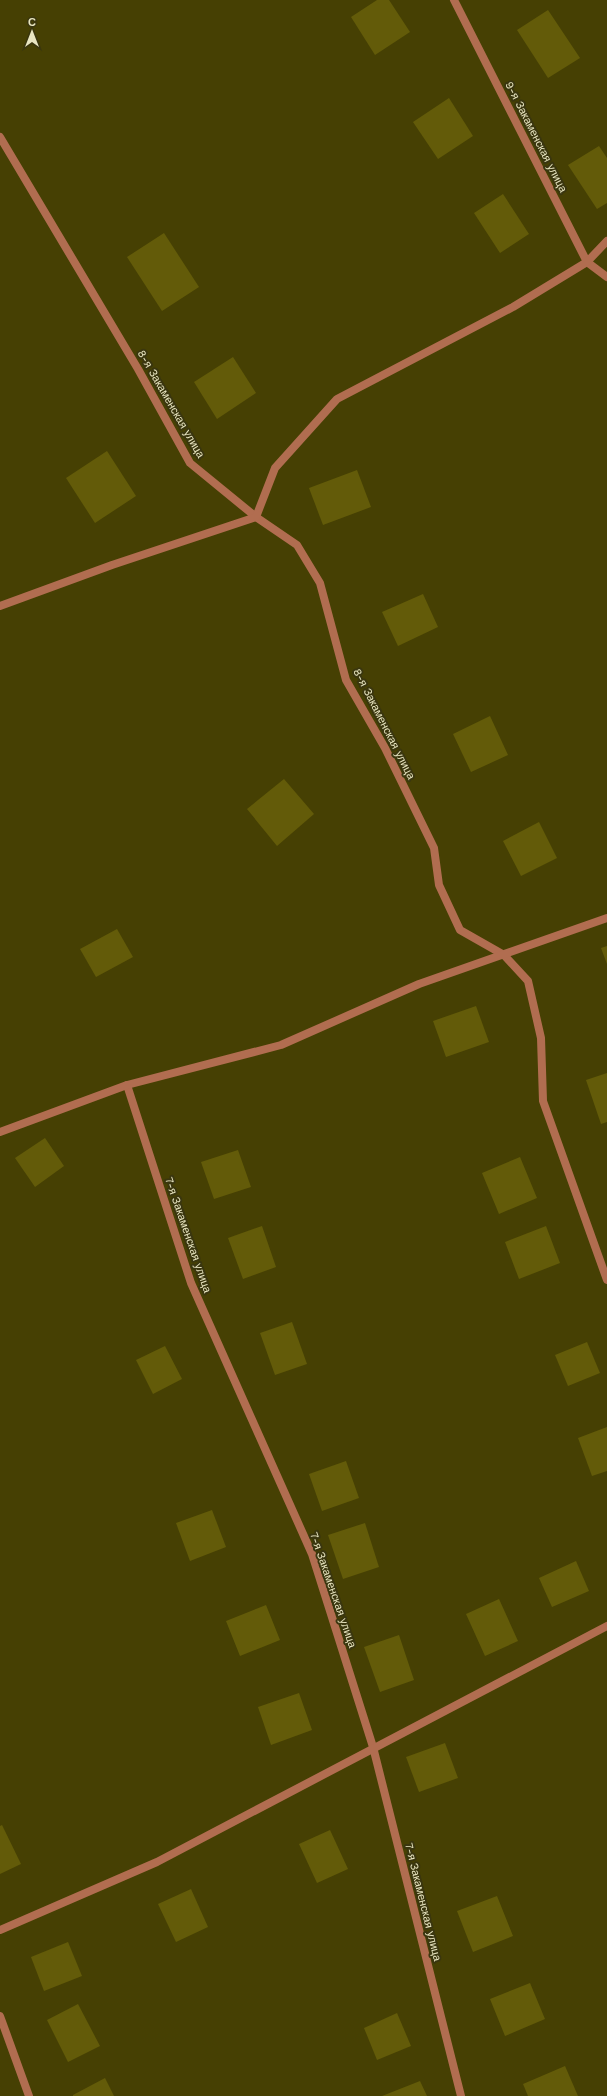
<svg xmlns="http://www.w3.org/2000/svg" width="607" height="2096" viewBox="0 0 607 2096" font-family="'Work Sans',sans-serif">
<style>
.building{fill:#635b09}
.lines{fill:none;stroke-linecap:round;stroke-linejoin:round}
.minor{stroke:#b16d50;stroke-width:8}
.tertiary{stroke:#b16d50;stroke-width:8}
.labels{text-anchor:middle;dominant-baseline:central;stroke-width:4;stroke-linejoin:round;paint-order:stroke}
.street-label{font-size:11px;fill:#e9e6c2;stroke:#3a360f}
</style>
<rect width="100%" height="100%" fill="#464003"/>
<g class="building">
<path d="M377 0H389L410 32 375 55 351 17Z"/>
<path d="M548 10 580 58 548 78 517 30Z"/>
<path d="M449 98 473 136 438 159 413 122Z"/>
<path d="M599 146 607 158V203L597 209 568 165Z"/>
<path d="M503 194 529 234 500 253 474 213Z"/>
<path d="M164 233 199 287 162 311 127 257Z"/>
<path d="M233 357 256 393 217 419 194 382Z"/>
<path d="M107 451 136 496 95 523 66 478Z"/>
<path d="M357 470 371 507 323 525 309 488Z"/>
<path d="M423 594 438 627 398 646 382 612Z"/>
<path d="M490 716 508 755 471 772 453 734Z"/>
<path d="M284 779 314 814 277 846 247 809Z"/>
<path d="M539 822 557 858 521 876 503 841Z"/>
<path d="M117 929 133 957 96 977 80 949Z"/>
<path d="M607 946V964L601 948Z"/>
<path d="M476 1006 489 1042 446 1057 433 1021Z"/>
<path d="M607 1073V1122L601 1124 586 1080Z"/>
<path d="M45 1138 64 1166 35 1187 15 1158Z"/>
<path d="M238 1150 251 1187 214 1199 201 1162Z"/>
<path d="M520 1157 537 1198 499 1214 482 1173Z"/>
<path d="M262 1226 276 1267 243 1279 228 1238Z"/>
<path d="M546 1226 560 1263 519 1279 505 1242Z"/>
<path d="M292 1322 307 1364 275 1375 260 1333Z"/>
<path d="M587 1342 600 1373 568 1386 555 1355Z"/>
<path d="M165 1346 182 1379 153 1394 136 1360Z"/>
<path d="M607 1427V1471L592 1476 578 1438Z"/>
<path d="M346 1461 359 1498 322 1511 309 1474Z"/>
<path d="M212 1510 226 1547 190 1561 176 1523Z"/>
<path d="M365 1523 379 1567 343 1579 328 1535Z"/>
<path d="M576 1561 589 1591 552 1607 539 1578Z"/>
<path d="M499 1599 518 1641 485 1656 466 1614Z"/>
<path d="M266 1605 280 1640 240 1656 226 1621Z"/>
<path d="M399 1635 414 1680 380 1692 364 1647Z"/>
<path d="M299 1693 312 1730 271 1745 258 1707Z"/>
<path d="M445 1743 458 1778 419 1792 406 1757Z"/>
<path d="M2 1825 21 1864 0 1874V1826Z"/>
<path d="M330 1830 348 1869 317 1883 299 1844Z"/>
<path d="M191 1889 208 1927 176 1942 158 1904Z"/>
<path d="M497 1896 513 1936 473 1952 457 1911Z"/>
<path d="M68 1942 82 1976 44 1991 31 1957Z"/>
<path d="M530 1983 545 2019 505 2036 490 1999Z"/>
<path d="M78 2004 100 2046 68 2062 47 2020Z"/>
<path d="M397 2013 411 2046 377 2060 364 2028Z"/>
<path d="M565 2066 578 2096H528L523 2084Z"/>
<path d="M105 2078 114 2096H73V2095Z"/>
<path d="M420 2081 427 2096H382Z"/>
</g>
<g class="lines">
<g class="minor">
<path d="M454 0 587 262 607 277"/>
<path d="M0 137 138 369 190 463 256 517 297 545 320 583 346 680 385 748 434 848 439 885 460 930 504 955 528 981 541 1038 543 1101 607 1280"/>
<path d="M0 606 112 565 256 517 275 468 337 399 513 307 587 262 607 241"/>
<path d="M127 1085 191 1283 312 1554 373 1747 461 2096"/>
<path d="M0 1132 127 1085 281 1045 419 984 607 918"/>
<path d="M0 1930 157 1862 607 1626"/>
</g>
<path class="tertiary" d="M0 2016 29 2096"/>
</g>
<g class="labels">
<g class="street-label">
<text transform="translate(536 137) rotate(63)">9-я Закаменская улица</text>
<text transform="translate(171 404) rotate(60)">8-я Закаменская улица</text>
<text transform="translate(384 724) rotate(63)">8-я Закаменская улица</text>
<text transform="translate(188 1235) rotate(71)">7-я Закаменская улица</text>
<text transform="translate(333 1590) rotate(71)">7-я Закаменская улица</text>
<text transform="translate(423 1902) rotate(76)">7-я Закаменская улица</text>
</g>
</g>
<g transform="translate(32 32)" stroke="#3a360f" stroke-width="3" paint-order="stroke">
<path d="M0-3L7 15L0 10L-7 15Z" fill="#e9e6c2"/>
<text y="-6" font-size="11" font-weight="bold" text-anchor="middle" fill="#e9e6c2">С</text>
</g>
</svg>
